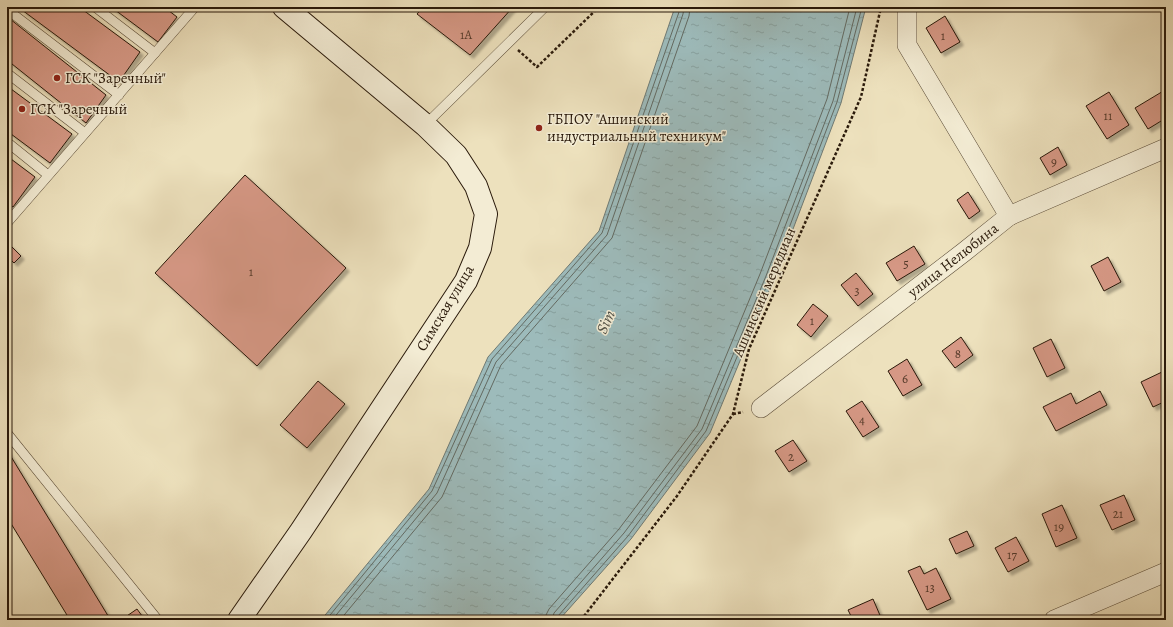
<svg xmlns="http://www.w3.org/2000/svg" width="1173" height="627" viewBox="0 0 1173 627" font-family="Alegreya,serif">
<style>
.water{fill:url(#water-ripples);stroke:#6f7a74}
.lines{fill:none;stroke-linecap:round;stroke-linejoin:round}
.shore{stroke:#636a62;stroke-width:1}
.building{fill:#d69885;stroke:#29190a;filter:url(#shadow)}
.service-casing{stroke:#5a4b37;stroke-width:10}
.minor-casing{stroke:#5a4b37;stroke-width:20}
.secondary-casing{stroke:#29190a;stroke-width:24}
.path{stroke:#29190a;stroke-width:2.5;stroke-dasharray:3 2;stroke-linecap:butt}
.service{stroke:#f3ecd4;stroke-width:9}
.minor{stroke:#f3ecd4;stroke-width:19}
.secondary{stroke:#f3ecd4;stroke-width:22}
.poi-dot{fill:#8f2418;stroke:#f3ecd4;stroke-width:1.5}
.labels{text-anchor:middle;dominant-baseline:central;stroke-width:3;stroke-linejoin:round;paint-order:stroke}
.number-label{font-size:13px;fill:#543929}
.poi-label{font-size:15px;fill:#29190a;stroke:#f3ecd4;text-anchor:start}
.street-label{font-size:15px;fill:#29190a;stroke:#f3ecd4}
.water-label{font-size:16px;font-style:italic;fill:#525248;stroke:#f3ecd4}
</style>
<defs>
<pattern id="water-ripples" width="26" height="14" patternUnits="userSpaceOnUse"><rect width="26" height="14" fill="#9dbbbb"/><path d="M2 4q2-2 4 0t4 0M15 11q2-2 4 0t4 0" fill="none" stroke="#87a09f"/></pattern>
<filter id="shadow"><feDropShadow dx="3.5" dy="3.5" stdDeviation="1" flood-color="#0004"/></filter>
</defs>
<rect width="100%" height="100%" fill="#ede1bd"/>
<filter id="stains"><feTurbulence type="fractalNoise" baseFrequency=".005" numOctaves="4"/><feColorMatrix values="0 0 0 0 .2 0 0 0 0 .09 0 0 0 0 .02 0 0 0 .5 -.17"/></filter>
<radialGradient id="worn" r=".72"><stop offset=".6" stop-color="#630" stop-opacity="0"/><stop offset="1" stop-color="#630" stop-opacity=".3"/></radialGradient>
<path class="water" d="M675 7H866L841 103 774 279 710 433 631 539 559 620H321L429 489 488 357 599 231Z"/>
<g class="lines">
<g class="shore">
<path d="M326 620 432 491 492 359 602 233 679 12V7"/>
<path d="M332 620 437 493 496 362 607 235 683 14 684 7"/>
<path d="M340 620 442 497 501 365 612 238 689 16 690 7"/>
<path d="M546 620V615L549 609 619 529 697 426 760 274 827 99 850 7"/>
<path d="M552 620 554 613 624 533 702 429 766 276 833 101 857 7"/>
<path d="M557 620 558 616 628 536 706 431 770 278 837 102 862 7"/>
</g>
</g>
<g class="building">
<path d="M24 7H79L140 52 119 82 22 10Z"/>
<path d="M111 7H164L177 17 158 42Z"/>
<path d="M423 7H513L470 55 417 14Z"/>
<path d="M945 16 960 42 941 53 926 28Z"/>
<path d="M10 19 106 95 86 123 7 60V23Z"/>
<path d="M7 86 72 134 50 163 7 131Z"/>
<path d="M1165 90 1166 118 1148 129 1135 108Z"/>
<path d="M1109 92 1129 125 1107 139 1086 106Z"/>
<path d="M1058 147 1067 165 1050 175 1040 158Z"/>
<path d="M7 156 35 177 13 207 7 203Z"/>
<path d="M245 175 346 268 257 366 155 273Z"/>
<path d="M968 192 980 211 969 219 957 200Z"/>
<path d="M9 244 21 256 14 263 7 256V245Z"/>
<path d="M914 246 925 264 897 281 886 263Z"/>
<path d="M1108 257 1121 282 1104 291 1091 266Z"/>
<path d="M856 273 873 294 858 306 841 285Z"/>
<path d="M813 304 828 316 811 337 797 325Z"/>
<path d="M961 337 973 355 955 368 942 351Z"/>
<path d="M1051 339 1065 368 1047 377 1033 348Z"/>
<path d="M907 359 922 385 903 396 888 371Z"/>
<path d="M1162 372 1166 380V401L1153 407 1141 382Z"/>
<path d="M318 381 345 404 307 448 280 425Z"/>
<path d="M1100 391 1107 405 1056 431 1043 407 1071 393 1076 404Z"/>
<path d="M862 401 879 427 863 437 846 411Z"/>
<path d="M793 440 807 461 789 472 775 451Z"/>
<path d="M7 450 110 619 108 620H70L7 517Z"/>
<path d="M1124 495 1135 520 1112 530 1100 505Z"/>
<path d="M1062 505 1077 538 1056 547 1042 514Z"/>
<path d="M967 531 974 546 956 554 949 539Z"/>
<path d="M1016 537 1029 561 1008 572 995 548Z"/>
<path d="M920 566 924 574 936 568 951 599 927 610 908 571Z"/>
<path d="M873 599 882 620H853L848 610Z"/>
<path d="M137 609 145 620H121Z"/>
</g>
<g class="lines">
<g class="service-casing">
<g id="service">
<path d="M95 7 155 53"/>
<path d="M13 14 119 95"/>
<path d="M7 73 85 133"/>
<path d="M425 125 545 7"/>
<path d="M7 142 48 175"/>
<path d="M7 223 195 7"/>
<path d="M7 433 158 620"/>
</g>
</g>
<g class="minor-casing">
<g id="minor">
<path d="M907 7V45L1009 216"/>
<path d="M761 408 964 252 1009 216 1166 148"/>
<path d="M1054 620 1166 572"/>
</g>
</g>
<g class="secondary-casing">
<path id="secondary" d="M239 620 301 531 466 281 480 248 486 214 476 186 456 155 425 125 284 7"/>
</g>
<g class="path">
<path d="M518 50 537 67 599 7"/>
<path d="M733 414 743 412"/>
<path d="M581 620 677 496 733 414 749 349 861 97 881 7"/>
</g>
<use href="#service" class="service"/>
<use href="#minor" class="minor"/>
<use href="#secondary" class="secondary"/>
</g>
<g class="poi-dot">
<circle cx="57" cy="78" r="4"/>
<circle cx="22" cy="109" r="4"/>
<circle cx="539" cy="128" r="4"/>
</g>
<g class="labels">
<g class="number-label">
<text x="466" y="34">1А</text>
<text x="943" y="35">1</text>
<text x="1108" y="115">11</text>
<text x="1054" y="161">9</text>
<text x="906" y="263">5</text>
<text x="251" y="271">1</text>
<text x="857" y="290">3</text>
<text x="812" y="320">1</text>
<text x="958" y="353">8</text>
<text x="905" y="378">6</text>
<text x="862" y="419">4</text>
<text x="791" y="456">2</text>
<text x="1118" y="513">21</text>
<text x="1059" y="526">19</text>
<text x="1012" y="554">17</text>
<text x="930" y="587">13</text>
</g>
<g class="poi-label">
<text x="65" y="78">ГСК "Заречный"</text>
<text x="30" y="109">ГСК "Заречный</text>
<text x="547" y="119">ГБПОУ "Ашинский<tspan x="547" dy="17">индустриальный техникум"</tspan></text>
</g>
<g class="street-label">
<text transform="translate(953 260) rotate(-38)">улица Нелюбина</text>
<text transform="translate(764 292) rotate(-67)">Ашинский меридиан</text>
<text transform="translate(445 308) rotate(-59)">Симская улица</text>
</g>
<g class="water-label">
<text transform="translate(606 322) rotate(-65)">Sim</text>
</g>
</g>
<rect width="1173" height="627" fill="none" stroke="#ede1bd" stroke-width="24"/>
<rect x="8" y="8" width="1157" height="611" fill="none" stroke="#29190a" stroke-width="2"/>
<rect x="12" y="12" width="1149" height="603" fill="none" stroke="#29190a"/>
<rect width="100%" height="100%" filter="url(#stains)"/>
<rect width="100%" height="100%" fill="url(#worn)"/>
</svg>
